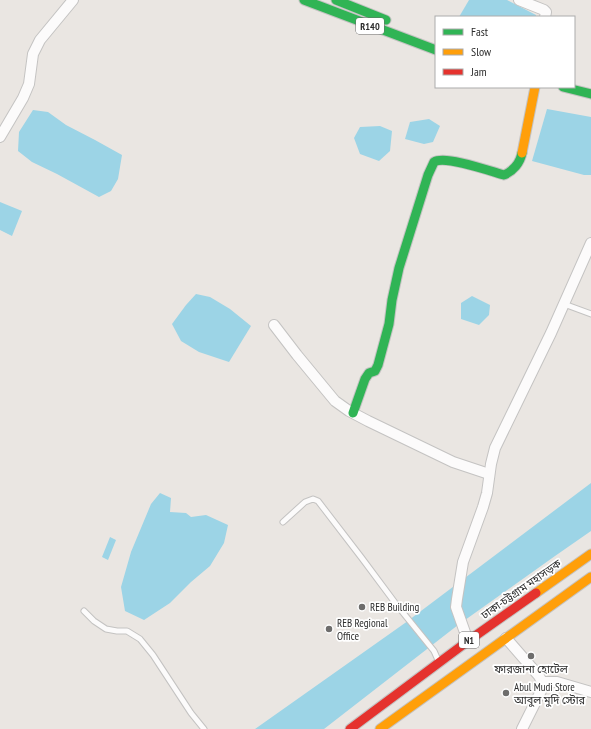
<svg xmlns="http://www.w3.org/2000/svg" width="591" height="729" viewBox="0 0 591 729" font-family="'PT Sans Narrow','Noto Sans Bengali',sans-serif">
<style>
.water{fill:#9cd4e6}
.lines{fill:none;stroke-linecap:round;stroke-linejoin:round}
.lane-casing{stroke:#c4c3c2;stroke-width:7}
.street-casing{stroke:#c4c3c2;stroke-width:12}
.fast-casing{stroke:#c4c3c2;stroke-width:11}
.slow-casing{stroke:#c4c3c2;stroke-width:11}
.jam-casing{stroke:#c4c3c2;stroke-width:11}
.lane{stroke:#fcfbfb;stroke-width:5}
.street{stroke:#fcfbfb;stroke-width:10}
.fast{stroke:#30b455;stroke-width:9}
.slow{stroke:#ff9f0a;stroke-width:9}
.jam{stroke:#e5322d;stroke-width:9}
.poi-dot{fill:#6e6d6c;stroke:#fff;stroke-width:1.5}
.labels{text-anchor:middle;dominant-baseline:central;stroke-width:3.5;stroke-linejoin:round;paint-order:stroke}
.shield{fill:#fff;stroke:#6b6b6b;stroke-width:1}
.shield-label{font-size:10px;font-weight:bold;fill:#2c2c2c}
.street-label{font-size:11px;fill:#2c2c2c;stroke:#fff}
.poi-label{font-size:11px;fill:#2c2c2c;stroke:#fff;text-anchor:start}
</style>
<rect width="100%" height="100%" fill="#eae6e2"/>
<g class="water">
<path d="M469 0H507L536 15V17H459Z"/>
<path d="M547 109 591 117V175H584L532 161Z"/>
<path d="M33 110 48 112 66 125 95 140 122 155 118 179 111 191 99 197 57 174 32 162 18 151 19 132Z"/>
<path d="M429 119 440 126 433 142 424 144 405 139 410 122Z"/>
<path d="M380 126 392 131 390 151 379 161 360 154 354 138 360 127Z"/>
<path d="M0 202 22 211 12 236 0 230Z"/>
<path d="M196 294 210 297 230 309 251 326 229 362 199 352 181 341 172 324 186 305Z"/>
<path d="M472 296 490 305 489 315 479 325 461 319V303Z"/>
<path d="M591 483V531L555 556 458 625 324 729H255L405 623Z"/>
<path d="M160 493 171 498 170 512 186 513 191 517 206 515 228 525 224 543 210 566 191 582 170 603 144 620 125 611 121 587 131 552 151 504Z"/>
<path d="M110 537 116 540 108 560 102 557Z"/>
</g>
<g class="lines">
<g class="lane-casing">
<g id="lane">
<path d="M564 304 591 314"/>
<path d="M283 522 305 502 313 499 318 501 361 557 396 604 434 651 438 660"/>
<path d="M84 611 94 621 106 629 117 631H127L140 639 153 655 191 713 204 729"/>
</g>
</g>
<g class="street-casing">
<g id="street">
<path d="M519 0 544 10 546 12 545 17"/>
<path d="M0 137 23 98 29 84 33 54 40 40 73 0"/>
<path d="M274 325 297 355 330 395 335 401 349 411 368 421 453 462 489 474"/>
<path d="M506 638 539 676 542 682 541 691 522 729"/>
<path d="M468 641 456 607 457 599 463 562 483 507 487 493 491 464 495 448 551 333 591 243"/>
<path d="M542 682H557L591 692"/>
</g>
</g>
<g class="fast-casing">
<g id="fast">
<path d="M304 0 436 50"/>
<path d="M336 0 386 20"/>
<path d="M563 87 591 94"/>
<path d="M353 413 365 379 369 373 375 371 378 365 389 324 392 300 399 268 428 175 434 162C445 155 490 171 504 175 513 171 520 163 522 153"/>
</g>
</g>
<g class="slow-casing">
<g id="slow">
<path d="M522 153 535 87"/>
<path d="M536 593 591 554"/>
<path d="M380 729 591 577"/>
</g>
</g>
<g class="jam-casing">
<path id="jam" d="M350 729 468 641 536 593"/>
</g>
<use href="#lane" class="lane"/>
<use href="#street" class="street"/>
<use href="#fast" class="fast"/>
<use href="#slow" class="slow"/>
<use href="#jam" class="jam"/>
</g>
<g class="poi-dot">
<circle cx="362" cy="607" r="4"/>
<circle cx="329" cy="629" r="4"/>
<circle cx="531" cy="656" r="4"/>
<circle cx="506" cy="693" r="4"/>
</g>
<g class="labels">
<g class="shield">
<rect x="356" y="18" width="28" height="16" rx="3"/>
<rect x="459" y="632" width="20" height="16" rx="3"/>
</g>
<g class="shield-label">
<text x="370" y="26">R140</text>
<text x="469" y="640">N1</text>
</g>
<g class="street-label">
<text transform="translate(521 589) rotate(-35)">ঢাকা-চট্টগ্রাম মহাসড়ক</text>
</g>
<g class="poi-label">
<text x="370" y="607">REB Building</text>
<text x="337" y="623">REB Regional<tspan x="337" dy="13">Office</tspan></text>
<text x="531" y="669" text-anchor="middle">ফারজানা হোটেল</text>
<text x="514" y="687">Abul Mudi Store<tspan x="514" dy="13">আবুল মুদি স্টোর</tspan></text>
</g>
</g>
<rect x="435" y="16" width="140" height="72" fill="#ffffff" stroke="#ababab"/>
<rect x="443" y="29" width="20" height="6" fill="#30b455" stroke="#ababab"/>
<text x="471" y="36" font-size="12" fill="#2c2c2c">Fast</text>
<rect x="443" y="49" width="20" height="6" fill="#ff9f0a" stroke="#ababab"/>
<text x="471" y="56" font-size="12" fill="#2c2c2c">Slow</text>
<rect x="443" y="69" width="20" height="6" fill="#e5322d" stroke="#ababab"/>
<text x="471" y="76" font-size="12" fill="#2c2c2c">Jam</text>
</svg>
